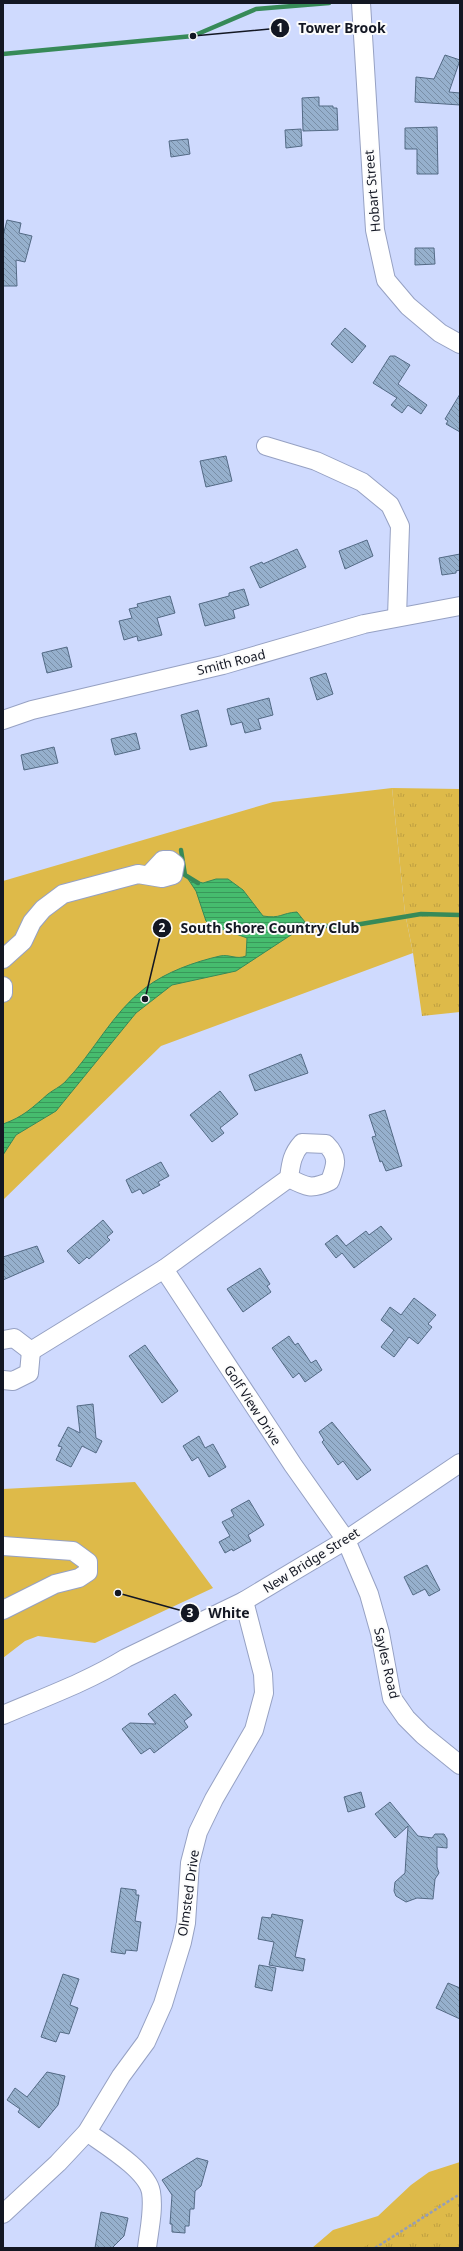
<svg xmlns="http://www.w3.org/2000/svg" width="463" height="2251" viewBox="0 0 463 2251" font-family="'Noto Sans',sans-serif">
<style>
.green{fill:#deba49}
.park{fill:url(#park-tufts)}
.water{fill:url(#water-rules);stroke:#378a58}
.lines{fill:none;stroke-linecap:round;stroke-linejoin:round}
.stream{stroke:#378a58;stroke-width:4.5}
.building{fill:url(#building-back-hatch);stroke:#536a85}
.minor-casing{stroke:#96a1c3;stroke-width:20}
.path{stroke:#949db9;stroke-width:2.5;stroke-dasharray:3 2;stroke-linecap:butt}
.minor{stroke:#fff;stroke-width:18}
.labels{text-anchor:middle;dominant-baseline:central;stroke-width:4;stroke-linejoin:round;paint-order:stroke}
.street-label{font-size:13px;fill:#131723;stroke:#fcfcfc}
.leader{fill:none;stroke:#131723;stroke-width:1.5}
.callout-dot{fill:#131723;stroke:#fcfcfc;stroke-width:1.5}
.mark-label{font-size:12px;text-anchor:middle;font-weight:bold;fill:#fff}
.callout-label{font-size:14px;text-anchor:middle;font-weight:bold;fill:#131723;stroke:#fcfcfc;stroke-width:4;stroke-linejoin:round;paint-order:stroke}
</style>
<defs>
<pattern id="park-tufts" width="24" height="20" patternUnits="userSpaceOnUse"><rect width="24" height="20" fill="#deba49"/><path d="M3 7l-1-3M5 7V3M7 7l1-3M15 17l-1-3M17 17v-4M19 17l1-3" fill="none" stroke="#be9f40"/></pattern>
<pattern id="water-rules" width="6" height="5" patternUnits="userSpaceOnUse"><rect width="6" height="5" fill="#46bc6e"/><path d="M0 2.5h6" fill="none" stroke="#39985a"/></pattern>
<pattern id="building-back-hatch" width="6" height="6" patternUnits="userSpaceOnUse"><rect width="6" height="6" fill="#96b0cd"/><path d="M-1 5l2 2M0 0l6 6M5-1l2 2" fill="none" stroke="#798ea6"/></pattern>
</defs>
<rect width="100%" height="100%" fill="#cfdafe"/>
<g class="green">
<path d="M392 788 405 913 413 953 161 1046 3 1200V881L273 802Z"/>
<path d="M135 1482 213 1588 95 1643 38 1636 25 1641 3 1658V1489Z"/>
<path d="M460 2162V2248H312L333 2230 378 2216 411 2185 429 2172Z"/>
</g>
<g class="park">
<path d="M392 788 460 789V1012L422 1016 413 953 405 913Z"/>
<path d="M460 2192V2248H362Z"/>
</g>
<path class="water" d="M188 879 203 883 216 879H228L243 890 263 916C281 919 281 913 297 912L305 922 294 933 236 971 172 985 136 1013 56 1111 16 1135 3 1155V1124C23 1117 32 1108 48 1094 53 1090 60 1087 65 1082 94 1052 112 1013 145 988 166 972 194 962 220 956 230 954 236 960 246 956L247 938 225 930 215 929 206 921 196 891Z"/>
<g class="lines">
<g class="stream">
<path d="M3 54 193 36 256 9 329 3"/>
<path d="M181 850 185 875 198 883"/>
<path d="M296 924 343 927 421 914 460 915"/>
</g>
</g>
<g class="building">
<path d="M445 55 460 60 449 92 460 93V105L415 102 416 77 434 79Z"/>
<path d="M319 97V106H333V108H337L338 130 303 131 302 98Z"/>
<path d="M437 127 438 174H417V149H405V128Z"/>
<path d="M301 129 302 146 286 148 285 130Z"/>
<path d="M188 139 190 154 171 157 169 141Z"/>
<path d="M7 220 21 223 19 233 32 236 25 262 16 260 17 286H3V236Z"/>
<path d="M415 248H434L435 264 415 265Z"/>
<path d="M345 328 366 346 352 363 331 344Z"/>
<path d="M390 356H395L410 365 398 384 427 405 421 414 408 405 402 413 391 405 397 398 373 383Z"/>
<path d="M460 394V432L446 424 448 421 445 419Z"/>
<path d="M226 456 232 481 206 487 200 461Z"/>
<path d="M367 540 373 556 345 569 339 551Z"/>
<path d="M297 549 306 567 260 588 250 567 262 562 263 564Z"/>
<path d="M460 554V570L456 571V573L442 575 439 558Z"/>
<path d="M244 589 249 605 233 610 235 618 205 626 199 604 229 596V593Z"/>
<path d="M170 596 175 613 157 618 162 635 138 641 137 636 124 640 119 621 132 618 129 609 138 607 137 604Z"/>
<path d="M67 647 72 667 47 673 42 653Z"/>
<path d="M326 673 333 694 317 700 310 678Z"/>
<path d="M269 698 273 715 258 719 261 729 245 733 242 722 231 725 227 709Z"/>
<path d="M198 710 207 746 190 750 181 715Z"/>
<path d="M136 733 140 749 115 755 111 739Z"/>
<path d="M54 747 58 763 24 770 21 755Z"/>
<path d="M301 1054 308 1073 255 1091 249 1075Z"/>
<path d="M220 1091 238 1114 220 1128 224 1133 212 1142 190 1115Z"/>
<path d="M385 1110 402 1166 386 1171 382 1161 380 1162 372 1137 376 1136 369 1115Z"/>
<path d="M161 1162 169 1176 158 1182 160 1185 143 1194 140 1189 132 1193 126 1180Z"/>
<path d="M103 1220 113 1232 107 1237 110 1240 89 1259 87 1257 79 1264 67 1251Z"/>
<path d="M381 1226 392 1239 354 1268 342 1253 336 1258 325 1244 337 1235 346 1246 366 1231 369 1235Z"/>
<path d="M37 1246 44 1262 3 1280V1257Z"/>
<path d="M260 1268 270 1284 267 1286 271 1292 243 1312 227 1289Z"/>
<path d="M414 1298 436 1315 428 1324 432 1327 418 1344 409 1337 394 1357 381 1347 394 1330 381 1320 390 1307 401 1315Z"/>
<path d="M289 1336 295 1345 298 1343 311 1363 316 1360 322 1370 305 1382 299 1373 293 1378 272 1348Z"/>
<path d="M145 1345 178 1391 162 1403 129 1356Z"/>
<path d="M93 1404 96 1438 102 1441 96 1453 82 1446 71 1467 56 1460 62 1447 58 1446 68 1427 80 1433 77 1406Z"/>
<path d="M332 1422 371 1470 357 1480 343 1461 338 1465 322 1442 324 1440 319 1432Z"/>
<path d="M199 1436 205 1448 213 1444 226 1467 209 1477 198 1457 192 1461 183 1446Z"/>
<path d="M249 1500 264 1525 248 1535 251 1541 233 1551 232 1549 225 1553 219 1542 230 1536 222 1522 234 1516 231 1510Z"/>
<path d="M427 1565 440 1590 429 1596 425 1589 413 1595 404 1577Z"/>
<path d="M175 1694 192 1715 184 1721 188 1727 154 1753 150 1748 141 1754 122 1729 130 1723 156 1724 148 1714Z"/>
<path d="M361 1792 365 1807 348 1812 344 1797Z"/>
<path d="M390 1802 418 1836 432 1838 435 1834H444L447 1839V1848L437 1847V1867L439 1873 435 1879 433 1899 417 1898 406 1902 396 1896 394 1891 395 1882 405 1873 408 1826 395 1838 375 1814Z"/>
<path d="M121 1888 136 1890V1895H139L135 1921 141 1922 137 1951 126 1950 125 1954 111 1952Z"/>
<path d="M272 1914 303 1920 295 1957 305 1959 303 1971 269 1965 274 1942 258 1939 262 1917 271 1918Z"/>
<path d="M259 1965 276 1968 272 1991 255 1987Z"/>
<path d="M63 1974 79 1979 70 2005 78 2008 69 2034 60 2032 56 2042 41 2037Z"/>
<path d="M448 1983 460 1988V2019L436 2008Z"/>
<path d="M47 2072 65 2076 58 2105 39 2128 18 2112 20 2109 7 2100 15 2088 27 2097Z"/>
<path d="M197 2158 208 2161 201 2186 195 2191 194 2209H190L189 2226H185V2233L172 2232V2224H170L172 2195 162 2180Z"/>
<path d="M101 2212 128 2218 124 2236 112 2248H95Z"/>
</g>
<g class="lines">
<g class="minor-casing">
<g id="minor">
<path d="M361 3 375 230 386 280 408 306 440 333 460 344"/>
<path d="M266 446 316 461 362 482 390 505 400 526 397 617"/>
<path d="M3 720 32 710 223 665 364 624 460 606"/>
<path d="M3 959 23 941 32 922 43 909 63 894 138 874 162 878 173 875 175 864 170 860H163L149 875"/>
<path d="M3 986V993"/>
<path d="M164 1269 289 1178C291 1163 292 1154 302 1143L326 1144C339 1157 336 1165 330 1181 312 1190 306 1187 289 1178"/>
<path d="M3 1340 14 1338 31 1351"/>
<path d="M31 1351 164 1269 293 1465 346 1540 369 1594 380 1633 392 1698 406 1718 423 1735 460 1765"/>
<path d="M3 1380 13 1381 29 1373 31 1351"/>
<path d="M3 1546 73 1551 88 1562V1572L79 1578 55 1584 3 1610"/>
<path d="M3 1715C45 1697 87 1682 126 1658L244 1601 346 1540 460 1463"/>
<path d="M87 2132C105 2145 147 2170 151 2192 154 2210 149 2230 147 2248"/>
<path d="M3 2214 58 2163 87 2132 121 2076 146 2042 163 2004 182 1942 186 1923 190 1863 198 1832 214 1799 254 1730 264 1693 263 1674 244 1601"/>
</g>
</g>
<path class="path" d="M375 2248 460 2194"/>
<use href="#minor" class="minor"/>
</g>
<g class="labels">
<g class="street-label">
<text transform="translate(372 191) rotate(-95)">Hobart Street</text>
<text transform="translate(231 662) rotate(-14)">Smith Road</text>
<text transform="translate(253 1405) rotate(57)">Golf View Drive</text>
<text transform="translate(311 1560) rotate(-32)">New Bridge Street</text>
<text transform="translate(387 1663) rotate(77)">Sayles Road</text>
<text transform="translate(188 1893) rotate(-82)">Olmsted Drive</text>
</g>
</g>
<path class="leader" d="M193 36L280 28M145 999L162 928M118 1593L190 1613"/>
<g class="callout-dot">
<circle cx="193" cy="36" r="4"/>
<circle cx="145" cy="999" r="4"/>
<circle cx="118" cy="1593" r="4"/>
<circle cx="280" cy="28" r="10"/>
<circle cx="162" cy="928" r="10"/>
<circle cx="190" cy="1613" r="10"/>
</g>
<g class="mark-label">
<text x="280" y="32">1</text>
<text x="162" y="932">2</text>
<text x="190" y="1617">3</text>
</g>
<g class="callout-label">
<text x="342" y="33">Tower Brook</text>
<text x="270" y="933">South Shore Country Club</text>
<text x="229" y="1618">White</text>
</g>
<rect width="463" height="2251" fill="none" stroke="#131723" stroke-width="8"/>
</svg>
